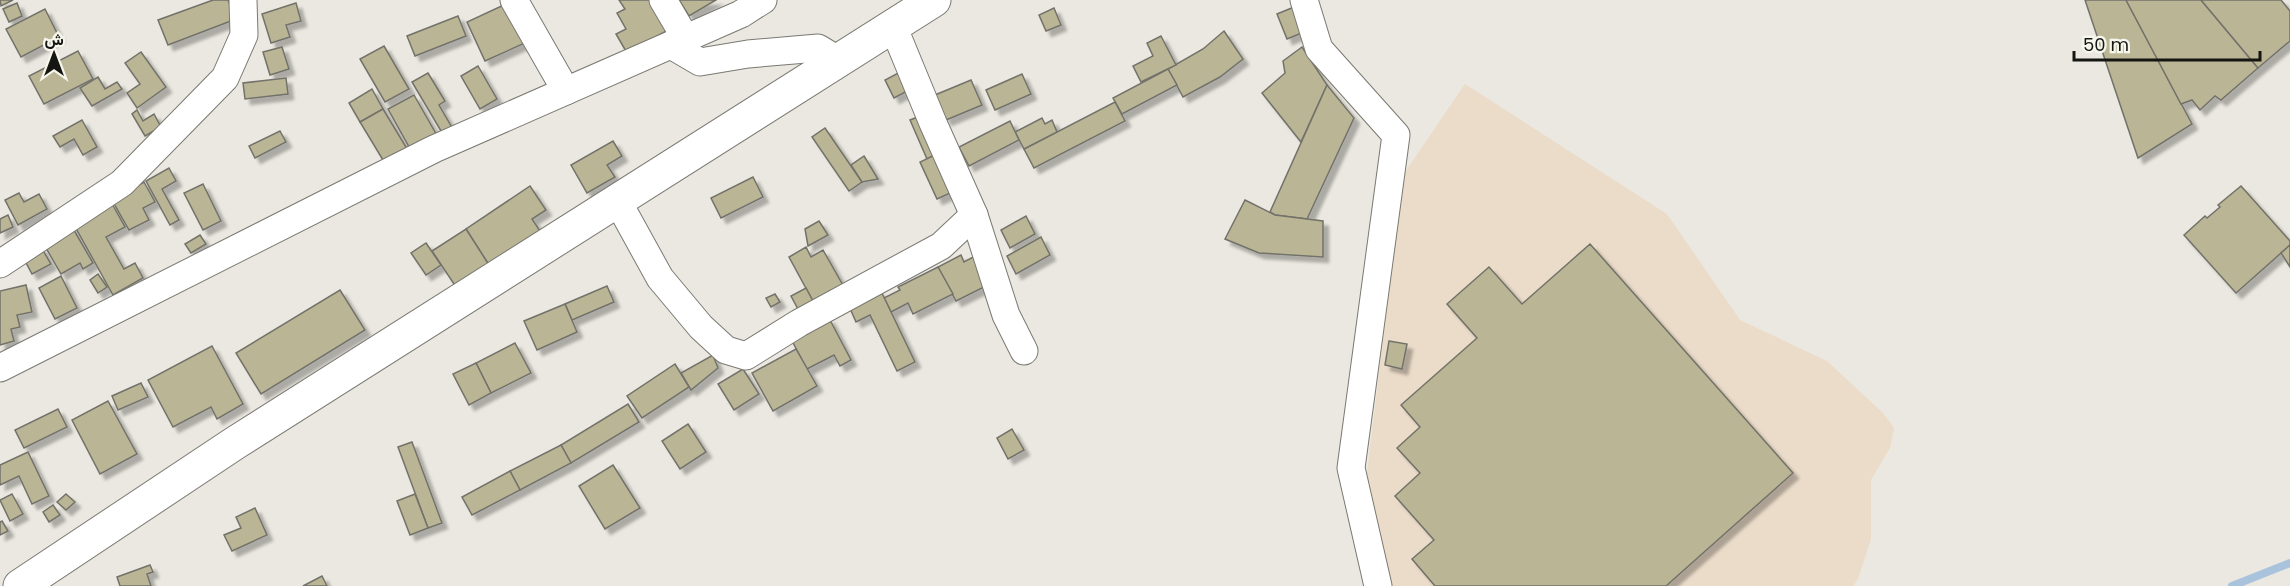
<svg xmlns="http://www.w3.org/2000/svg" width="2290" height="586" viewBox="0 0 2290 586" font-family="Poppins,Vazirmatn,sans-serif">
<style>
.commercial{fill:#ebdcc9}
.lines{fill:none;stroke-linecap:round;stroke-linejoin:round}
.stream{stroke:#aac3dd;stroke-width:8}
.building{fill:#bab595;stroke:#73726a;stroke-width:1.5;filter:url(#shadow)}
.minor-casing{stroke:#7a7972;stroke-width:29}
.secondary-casing{stroke:#7a7972;stroke-width:35}
.minor{stroke:#fff;stroke-width:27}
.secondary{stroke:#fff;stroke-width:33}
</style>
<defs>
<filter id="shadow"><feDropShadow dx="5.5" dy="5.5" stdDeviation="1.5" flood-color="#0004"/></filter>
</defs>
<rect width="100%" height="100%" fill="#eae8e0"/>
<path class="commercial" d="M1465 84 1667 214 1740 320 1827 361 1883 413 1894 428 1890 448 1871 480V539L1858 579 1853 586H1391L1365 489 1403 175Z"/>
<g class="lines">
<path class="stream" d="M2232 586 2290 563"/>
</g>
<g class="building">
<path d="M0 0H13L1 6Z"/>
<path d="M213 0H228L236 19 168 45 158 20Z"/>
<path d="M619 0H653L670 29 627 53 616 34 626 29 617 13 625 9Z"/>
<path d="M679 0H716L689 16Z"/>
<path d="M2085 0H2126L2192 124 2138 158Z"/>
<path d="M2126 0H2201L2258 68 2221 100 2215 96 2200 110 2192 100 2181 104Z"/>
<path d="M2201 0H2281L2290 11V41L2258 68Z"/>
<path d="M17 3 22 16 9 22 3 9Z"/>
<path d="M296 3 301 21 286 25 290 37 271 43 262 14Z"/>
<path d="M508 3 527 42 485 61 467 22Z"/>
<path d="M1294 7 1304 32 1287 39 1277 14Z"/>
<path d="M1054 8 1061 25 1046 31 1039 15Z"/>
<path d="M45 9 59 37 21 57 6 29Z"/>
<path d="M458 16 466 36 415 56 407 36Z"/>
<path d="M1224 31 1243 59 1220 77 1183 97 1168 69 1203 49Z"/>
<path d="M1161 36 1176 65 1141 82 1133 66 1153 56 1147 43Z"/>
<path d="M384 46 409 89 385 102 360 59Z"/>
<path d="M282 47 289 69 270 75 263 52Z"/>
<path d="M1302 47 1327 85 1301 142 1262 93 1285 73 1283 61Z"/>
<path d="M78 51 93 79 44 104 29 76Z"/>
<path d="M141 52 166 87 137 108 127 93 140 84 125 63Z"/>
<path d="M478 66 497 99 480 109 461 76Z"/>
<path d="M1168 69 1177 85 1122 114 1113 98Z"/>
<path d="M904 70 913 88 894 98 885 80Z"/>
<path d="M428 73 445 101 439 105 454 131 444 136 412 82Z"/>
<path d="M1022 74 1031 94 995 110 986 90Z"/>
<path d="M98 77 105 89 117 82 122 89 92 106 80 88Z"/>
<path d="M286 78 288 94 245 99 243 83Z"/>
<path d="M971 80 982 105 946 120 935 95Z"/>
<path d="M1327 85 1354 118 1307 219 1275 215 1270 212Z"/>
<path d="M372 89 383 109 360 122 349 103Z"/>
<path d="M414 95 439 139 413 154 388 109Z"/>
<path d="M1115 102 1125 121 1034 168 1024 149Z"/>
<path d="M383 109 409 152 386 165 360 122Z"/>
<path d="M137 110 143 121 154 114 161 127 145 136 132 114Z"/>
<path d="M923 115 939 153 927 159 910 120Z"/>
<path d="M1042 118 1045 124 1052 120 1057 132 1024 149 1015 132Z"/>
<path d="M82 120 97 147 83 155 74 139 60 147 53 136Z"/>
<path d="M1010 121 1019 140 969 166 959 147Z"/>
<path d="M825 128 862 182 849 191 812 137Z"/>
<path d="M280 131 286 142 255 158 249 146Z"/>
<path d="M613 141 622 156 607 165 615 177 587 193 571 165Z"/>
<path d="M939 153 957 190 937 199 920 162Z"/>
<path d="M864 156 878 179 862 182 851 165Z"/>
<path d="M169 168 176 181 162 189 179 220 170 225 146 181Z"/>
<path d="M753 177 763 197 721 218 711 198Z"/>
<path d="M144 182 155 202 143 208 149 220 129 230 112 200Z"/>
<path d="M203 184 221 221 203 230 184 193Z"/>
<path d="M530 186 546 210 532 219 540 231 489 265 466 229Z"/>
<path d="M2241 186 2290 241V245L2236 293 2184 235 2205 216 2207 218 2220 207 2218 205Z"/>
<path d="M19 193 24 202 39 194 47 209 18 225 5 200Z"/>
<path d="M1245 200 1275 215 1323 221V257L1259 253 1225 239Z"/>
<path d="M111 202 125 227 106 237 124 269 135 263 143 278 113 295 73 223Z"/>
<path d="M8 215 13 227 0 233V219Z"/>
<path d="M1026 216 1035 234 1010 248 1001 230Z"/>
<path d="M819 221 828 235 808 246 805 229Z"/>
<path d="M71 225 93 263 83 269 80 263 61 274 42 241Z"/>
<path d="M466 229 489 265 456 287 432 251Z"/>
<path d="M200 235 206 244 191 253 185 244Z"/>
<path d="M1041 237 1050 255 1016 274 1007 256Z"/>
<path d="M426 243 441 265 426 275 411 253Z"/>
<path d="M1590 244 1793 473 1666 586H1435L1412 559 1434 540 1395 496 1420 473 1397 448 1420 427 1401 405 1477 338 1447 304 1489 267 1522 304Z"/>
<path d="M2290 245V267L2281 253Z"/>
<path d="M41 247 51 264 32 274 23 257Z"/>
<path d="M806 247 811 257 823 250 844 287 814 303 789 257Z"/>
<path d="M961 255 964 262 977 255 992 283 956 301 938 267Z"/>
<path d="M938 267 953 294 913 314 908 303 891 312 884 298 900 290 898 287Z"/>
<path d="M98 274 107 287 98 293 90 280Z"/>
<path d="M61 276 77 308 55 319 39 288Z"/>
<path d="M26 285 32 312 17 315 20 327 11 329 14 341 0 345V291Z"/>
<path d="M607 286 614 302 572 320 565 304Z"/>
<path d="M806 288 814 303 799 311 791 296Z"/>
<path d="M340 290 365 330 261 394 236 353Z"/>
<path d="M881 291 915 362 897 371 870 315 856 322 849 306Z"/>
<path d="M775 294 780 302 771 307 766 298Z"/>
<path d="M565 304 577 332 537 350 524 321Z"/>
<path d="M829 318 851 360 840 366 834 355 807 369 791 339Z"/>
<path d="M1389 341 1407 344 1402 369 1385 365Z"/>
<path d="M515 343 531 373 491 393 476 363Z"/>
<path d="M212 346 243 404 217 419 211 407 173 427 148 380Z"/>
<path d="M796 349 817 386 773 411 752 373Z"/>
<path d="M713 355 718 368 691 390 681 373Z"/>
<path d="M476 363 491 393 469 405 453 374Z"/>
<path d="M675 364 689 387 642 418 627 396Z"/>
<path d="M743 369 759 394 734 410 718 384Z"/>
<path d="M141 383 148 397 118 410 112 396Z"/>
<path d="M108 401 137 454 100 474 72 420Z"/>
<path d="M628 404 639 422 571 463 561 445Z"/>
<path d="M58 409 67 427 24 448 15 430Z"/>
<path d="M688 424 706 452 680 469 662 441Z"/>
<path d="M1012 429 1024 450 1008 459 997 438Z"/>
<path d="M412 442 442 523 428 528 398 447Z"/>
<path d="M561 445 571 463 520 490 510 471Z"/>
<path d="M28 452 49 496 32 504 19 476 0 485V465Z"/>
<path d="M613 465 640 508 605 529 579 486Z"/>
<path d="M510 471 520 490 472 515 462 497Z"/>
<path d="M12 494 23 514 10 521 0 500Z"/>
<path d="M66 494 75 502 66 510 57 502Z"/>
<path d="M415 494 428 528 410 535 397 501Z"/>
<path d="M53 505 60 515 49 522 43 512Z"/>
<path d="M255 508 267 535 232 551 224 535 241 528 236 517Z"/>
<path d="M2 521 8 531 0 535V522Z"/>
<path d="M150 565 153 572 147 574 151 586H120L117 577Z"/>
<path d="M322 576 327 586H303Z"/>
</g>
<g class="lines">
<g class="minor-casing">
<g id="minor">
<path d="M514 0 566 91"/>
<path d="M663 0 686 39"/>
<path d="M1304 0 1319 49 1396 135 1351 468 1378 586"/>
<path d="M893 26 933 123 974 215 1006 315 1024 351"/>
<path d="M671 45 700 62 748 54 818 48 838 60"/>
<path d="M617 200 660 278 701 327 726 350 746 356 799 323 941 246 974 215"/>
<path d="M0 264 122 183 225 78 244 35 243 0"/>
<path d="M0 368 434 149 741 14 763 0"/>
</g>
</g>
<g class="secondary-casing">
<path id="secondary" d="M20 586 235 443 934 0"/>
</g>
<use href="#minor" class="minor"/>
<use href="#secondary" class="secondary"/>
</g>
<g transform="translate(54 54)" stroke="#f7f6ed" stroke-width="4.5" paint-order="stroke">
<path d="M0-4.5L10 22L0 15L-10 22Z" fill="#151512"/>
<text y="-9" font-size="16" font-weight="bold" text-anchor="middle" fill="#151512">ش</text>
</g>
<path d="M2074 51v9h186v-9" fill="none" stroke="#151512" stroke-width="3"/>
<text x="2083" y="51" font-size="18" fill="#151512" stroke="#f7f6ed" stroke-width="4.5" paint-order="stroke">50 m</text>
</svg>
